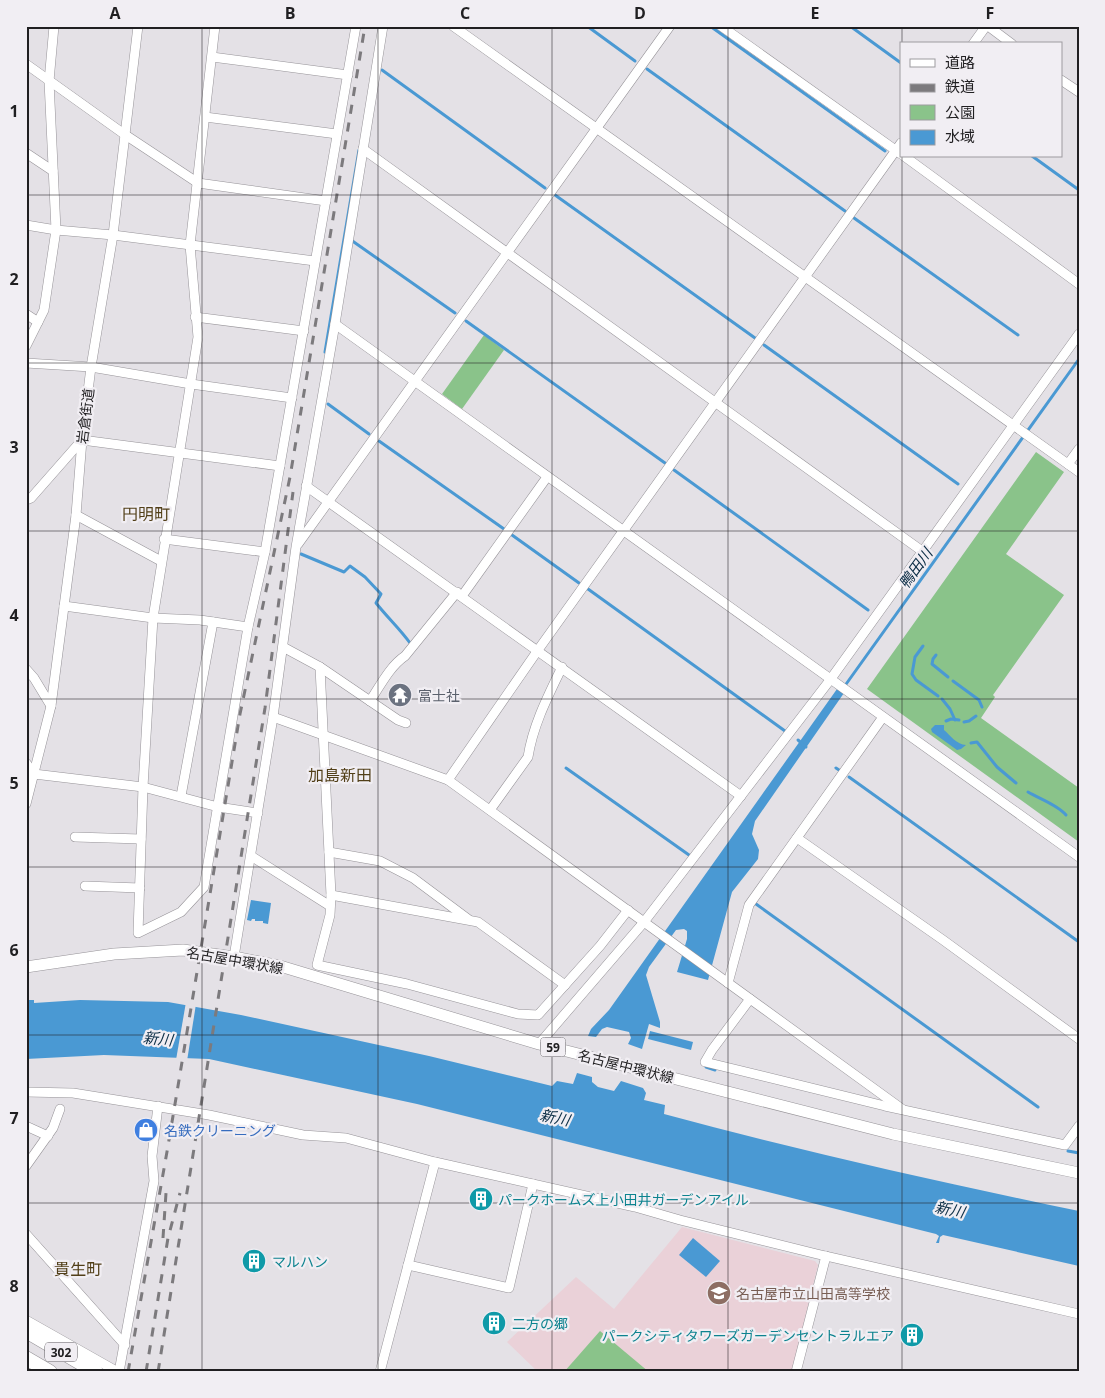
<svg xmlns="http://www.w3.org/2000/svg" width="1105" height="1398" viewBox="0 0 1105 1398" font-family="'Open Sans','Noto Sans JP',sans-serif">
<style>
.education{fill:#ead1d8}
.green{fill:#8ac38a}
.water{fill:#4a99d3}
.pier{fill:#e4e1e6}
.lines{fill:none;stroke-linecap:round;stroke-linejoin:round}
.stream{stroke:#4a99d3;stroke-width:3}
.minor-casing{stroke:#969398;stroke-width:10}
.major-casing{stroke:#969398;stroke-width:12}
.highway-casing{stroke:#969398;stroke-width:15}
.minor{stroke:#fff;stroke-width:9}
.major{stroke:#fff;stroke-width:11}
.highway{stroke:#fff;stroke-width:14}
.rail{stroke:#7c7a7d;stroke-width:3;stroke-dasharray:9 9;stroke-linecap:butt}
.grid{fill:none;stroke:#201f21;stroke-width:1;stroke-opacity:0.55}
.labels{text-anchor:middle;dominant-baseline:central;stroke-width:4.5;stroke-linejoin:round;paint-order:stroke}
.shield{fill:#f1eef3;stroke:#5f5d60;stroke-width:1}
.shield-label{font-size:12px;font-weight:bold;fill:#201f21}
.street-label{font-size:14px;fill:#201f21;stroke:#f1eef3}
.worship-label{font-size:14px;fill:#5b616d;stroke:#f1eef3;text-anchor:start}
.shop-label{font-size:14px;fill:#366cbe;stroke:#f1eef3;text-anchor:start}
.culture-label{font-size:14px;fill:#0d838f;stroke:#f1eef3;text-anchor:start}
.education-label{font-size:14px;fill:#785e54;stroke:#f1eef3;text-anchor:start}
.water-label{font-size:15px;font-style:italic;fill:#0b2d45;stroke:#f1eef3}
.quarter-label{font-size:16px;fill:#513f18;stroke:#f1eef3}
.neatline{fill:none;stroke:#201f21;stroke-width:2}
.grid-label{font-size:16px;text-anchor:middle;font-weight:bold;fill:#201f21}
</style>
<rect width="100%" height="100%" fill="#e4e1e6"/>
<path class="education" d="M682 1227 815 1261 818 1265 792 1372H538L507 1342 576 1277 614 1309Z"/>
<g class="green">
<path d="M484 335 504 350 462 409 442 394Z"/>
<path d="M1036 452 1064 472 1006 554 1064 595 993 695 995 697 981 718 1079 788V842L867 689Z"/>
<path d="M600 1331 649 1372H564Z"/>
</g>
<g class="water">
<path d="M837 689 844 693 755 821 752 834 759 850 758 859 732 892 708 980 677 972 687 939V931L684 929 676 930 649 967 646 975 660 1022V1028L649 1024 642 1049 628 1044 631 1038 629 1032 607 1027 602 1029 596 1037 588 1036 591 1029 609 1010Z"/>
<path d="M935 725H944V730C950 735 957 745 966 745L961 749 957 750 932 732 931 729Z"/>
<path d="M251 900 271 903 268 924 263 923V921H255V919H252L251 921 247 920Z"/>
<path d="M26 1000H34V1003L80 1000 168 1002 241 1015 429 1056 552 1086 557 1081 573 1084 577 1073 592 1077V1082L598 1087 614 1091 621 1081 643 1088 646 1093 644 1100 665 1105 664 1114C801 1151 939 1182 1079 1211V1266L943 1235 940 1237 939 1243H936L939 1236 936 1234 417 1104 209 1059 104 1055 26 1059Z"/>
<path d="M650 1031 693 1042 691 1050 648 1039Z"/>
<path d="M693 1238 720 1261 706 1277 679 1255Z"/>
</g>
<path class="pier" d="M186 1002 196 1004 187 1061 176 1060Z"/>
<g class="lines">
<g class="stream">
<path d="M587 26 635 61"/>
<path d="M710 26 885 151"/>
<path d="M850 26 901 63"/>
<path d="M647 69 845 211"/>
<path d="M382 70 545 188"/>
<path d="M1032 156 1079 190"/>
<path d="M555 195 755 338"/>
<path d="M854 218 1018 335"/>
<path d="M351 240 455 313"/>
<path d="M466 321 665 463"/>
<path d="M764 345 958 484"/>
<path d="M325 352 359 150"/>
<path d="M328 404 369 434"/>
<path d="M379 441 504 529"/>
<path d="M674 470 868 610"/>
<path d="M512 535 579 583"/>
<path d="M301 554 344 572 350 566 365 577 381 594 376 603C387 617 400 629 410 643"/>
<path d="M588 589 785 731"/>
<path d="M923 646 915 657 912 674 916 680 938 696"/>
<path d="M936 655 933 659 932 664 948 677"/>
<path d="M953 681 979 700 982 707"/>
<path d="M844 687 1079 359"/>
<path d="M942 699 950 709 955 720"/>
<path d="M946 721 951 719 959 720"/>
<path d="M964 722 969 721 976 716"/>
<path d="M798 740 806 747"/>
<path d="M971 743 977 742 997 767 1016 783"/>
<path d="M566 768 689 855"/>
<path d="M836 768 839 770"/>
<path d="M849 777 1079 942"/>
<path d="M1028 792C1040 799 1058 805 1066 815"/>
<path d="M756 904 1038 1107"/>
<path d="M706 1067 715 1070"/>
<path d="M1068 1151 1079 1153"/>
</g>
<g class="minor-casing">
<g id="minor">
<path d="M215 26 190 245 198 337 153 618 143 787 138 933 181 912 204 887 248 627 265 552 356 26"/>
<path d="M453 26 1079 472"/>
<path d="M721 26 901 154"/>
<path d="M988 26 1012 44"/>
<path d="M973 44 986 26"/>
<path d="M212 57 348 75"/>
<path d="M26 64 124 134 198 183 326 201"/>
<path d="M1061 80 1079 92"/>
<path d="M205 117 337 134"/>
<path d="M363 149 922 551"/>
<path d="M26 153 53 171"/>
<path d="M904 156 1079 284"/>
<path d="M26 225 56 230 113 235 315 261"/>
<path d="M26 314 38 322"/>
<path d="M195 317 304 331"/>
<path d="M335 324 1079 857"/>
<path d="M26 346 44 310 56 230 49 81 54 26"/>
<path d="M26 363 91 367 191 384 292 398"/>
<path d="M82 440 280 466"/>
<path d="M1068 464 1079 449"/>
<path d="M306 486 741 796"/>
<path d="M26 500 31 498 82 440"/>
<path d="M76 515 161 561"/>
<path d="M164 539 265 552"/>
<path d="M298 544 670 26"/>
<path d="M462 596 547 477"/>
<path d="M64 606 153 618 200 620 248 627"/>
<path d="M283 647 320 667 398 720 406 723"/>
<path d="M320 667 331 895 330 915 317 965 407 984 518 1014 538 1015 600 946 628 910"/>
<path d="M26 669 34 678 51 706"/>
<path d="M370 701C380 686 390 666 405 656L457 592"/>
<path d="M273 717 448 780 902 1109"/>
<path d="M26 763 34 774 143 787 218 807 258 813"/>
<path d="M448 780 538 650 901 143"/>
<path d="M181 796 213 622"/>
<path d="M26 804 51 706 76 515 82 440 91 367 113 235 138 26"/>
<path d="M490 810 528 757C533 725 548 696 562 667"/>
<path d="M75 837 141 839"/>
<path d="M797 838 943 940 1079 1039"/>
<path d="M329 852 380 861 413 878 468 919"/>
<path d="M251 856 330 906"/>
<path d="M85 886 140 888"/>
<path d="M331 895 478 922 565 985"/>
<path d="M234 957 273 717 296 547 335 324 383 26"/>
<path d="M728 983 749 905 883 717"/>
<path d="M750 999 712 1050 705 1062 885 1106 1065 1145 1079 1126"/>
<path d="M539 1044 644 922 830 680 1079 334"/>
<path d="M26 1092 73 1093 209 1115 303 1135 346 1138 435 1162 635 1207 680 1220 817 1254 1079 1314"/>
<path d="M26 1126 48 1136"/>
<path d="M26 1166 53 1128 60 1109"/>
<path d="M26 1234 125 1345"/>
<path d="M408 1265 509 1288 533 1184"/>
<path d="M26 1320 118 1372"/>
<path d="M119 1372 154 1181 152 1156 158 1106"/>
<path d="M380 1372 435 1162"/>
<path d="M796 1372 826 1256"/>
</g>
</g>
<g class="major-casing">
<path id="major" d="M26 967 114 954 183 950 234 957 280 966 539 1044 893 1134 1079 1173"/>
</g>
<g class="highway-casing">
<g id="highway">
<path d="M26 1331 96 1372"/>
<path d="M26 1358 50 1372"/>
</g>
</g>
<use href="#minor" class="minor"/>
<use href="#major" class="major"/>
<use href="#highway" class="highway"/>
<g class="rail">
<path d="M163 1238 166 1193"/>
<path d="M128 1372 168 1146 240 714 290 477 365 26"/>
<path d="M146 1372 168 1238 180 1193"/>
<path d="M158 1372 265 708 293 492"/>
</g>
</g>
<path class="grid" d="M202 26V1372M378 26V1372M552 26V1372M728 26V1372M902 26V44M902 156V1372M26 195H1079M26 363H1079M26 531H1079M26 699H1079M26 867H1079M26 1035H1079M26 1203H1079"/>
<defs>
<g id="temple-disc" transform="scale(1.25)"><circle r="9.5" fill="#6b7280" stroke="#f1eef3"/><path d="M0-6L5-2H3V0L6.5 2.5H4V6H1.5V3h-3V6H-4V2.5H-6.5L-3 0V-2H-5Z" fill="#fff"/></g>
<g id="shop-disc" transform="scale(1.25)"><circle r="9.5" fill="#3f7fe0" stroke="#f1eef3"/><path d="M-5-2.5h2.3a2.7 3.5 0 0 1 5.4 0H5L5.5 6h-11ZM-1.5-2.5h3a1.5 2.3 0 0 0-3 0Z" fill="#fff"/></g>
<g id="building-disc" transform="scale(1.25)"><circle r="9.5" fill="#0f9aa8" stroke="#f1eef3"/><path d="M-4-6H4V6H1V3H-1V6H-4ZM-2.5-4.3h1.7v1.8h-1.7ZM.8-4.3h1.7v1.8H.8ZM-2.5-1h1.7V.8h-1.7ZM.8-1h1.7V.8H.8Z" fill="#fff"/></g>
<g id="school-disc" transform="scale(1.25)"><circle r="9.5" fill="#8d6e63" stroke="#f1eef3"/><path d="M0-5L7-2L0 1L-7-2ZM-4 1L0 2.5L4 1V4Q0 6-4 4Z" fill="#fff"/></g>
</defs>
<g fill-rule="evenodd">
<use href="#temple-disc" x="400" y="695"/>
<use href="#shop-disc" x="146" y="1130"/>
<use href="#building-disc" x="481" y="1199"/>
<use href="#building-disc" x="254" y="1261"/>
<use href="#school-disc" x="719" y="1293"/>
<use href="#building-disc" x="494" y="1323"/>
<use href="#building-disc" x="912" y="1335"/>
</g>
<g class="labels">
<g class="shield">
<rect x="540.5" y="1037.5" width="25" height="19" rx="4"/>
<rect x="45" y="1342.5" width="32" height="19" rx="4"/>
</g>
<g class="shield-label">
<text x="553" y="1047">59</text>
<text x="61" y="1352">302</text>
</g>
<g class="street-label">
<text transform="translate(85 416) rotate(-83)">岩倉街道</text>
<text transform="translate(235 960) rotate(10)">名古屋中環状線</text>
<text transform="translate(626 1066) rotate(14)">名古屋中環状線</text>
</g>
<g class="worship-label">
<text x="418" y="695">富士社</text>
</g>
<g class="shop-label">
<text x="164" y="1130">名鉄クリーニング</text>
</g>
<g class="culture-label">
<text x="498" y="1199">パークホームズ上小田井ガーデンアイル</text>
<text x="272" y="1261">マルハン</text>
<text x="512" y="1323">二方の郷</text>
<text x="894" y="1335" text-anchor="end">パークシティタワーズガーデンセントラルエア</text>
</g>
<g class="education-label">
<text x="736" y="1293">名古屋市立山田高等学校</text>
</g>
<g class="water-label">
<text transform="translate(915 568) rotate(-54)">鴨田川</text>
<text transform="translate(158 1038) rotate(6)">新川</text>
<text transform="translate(555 1117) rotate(12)">新川</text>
<text transform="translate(950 1209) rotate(12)">新川</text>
</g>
<g class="quarter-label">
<text x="146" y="514">円明町</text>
<text x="340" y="775">加島新田</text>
<text x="78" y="1269">貴生町</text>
</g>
</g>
<rect width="1105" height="1398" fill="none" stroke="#f1eef3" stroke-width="55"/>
<rect x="900" y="42" width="162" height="115" fill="#f1eef3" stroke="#9d9b9f"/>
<rect x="910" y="59" width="25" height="8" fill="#ffffff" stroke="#9d9b9f"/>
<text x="945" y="68" font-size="15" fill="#201f21">道路</text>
<rect x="910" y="84" width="25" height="8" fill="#7c7a7d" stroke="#9d9b9f"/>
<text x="945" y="92" font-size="15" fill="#201f21">鉄道</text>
<rect x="910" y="105" width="25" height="15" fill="#8ac38a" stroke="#9d9b9f"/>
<text x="945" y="118" font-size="15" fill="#201f21">公園</text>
<rect x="910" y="130" width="25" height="15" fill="#4a99d3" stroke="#9d9b9f"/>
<text x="945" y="142" font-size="15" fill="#201f21">水域</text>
<rect x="28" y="28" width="1050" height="1342" class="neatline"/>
<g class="grid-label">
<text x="115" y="19">A</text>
<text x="290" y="19">B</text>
<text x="465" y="19">C</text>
<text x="640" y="19">D</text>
<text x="815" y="19">E</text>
<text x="990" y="19">F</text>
<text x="14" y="117">1</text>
<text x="14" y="285">2</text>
<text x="14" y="453">3</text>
<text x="14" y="621">4</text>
<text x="14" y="789">5</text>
<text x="14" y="956">6</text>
<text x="14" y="1124">7</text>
<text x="14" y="1292">8</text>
</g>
</svg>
